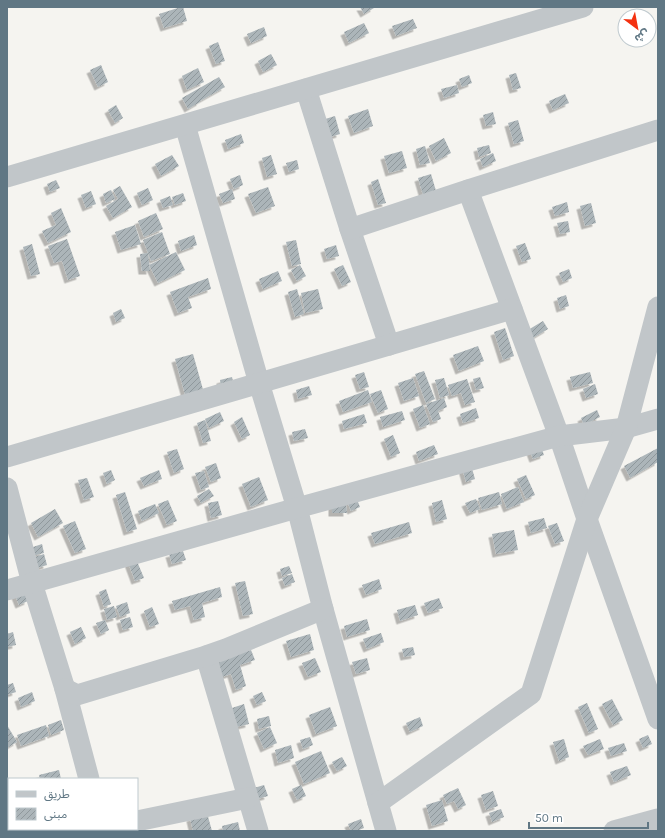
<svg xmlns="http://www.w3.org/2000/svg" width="665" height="838" viewBox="0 0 665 838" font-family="Karla,'Noto Sans Arabic',sans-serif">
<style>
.building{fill:url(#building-hatch);filter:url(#shadow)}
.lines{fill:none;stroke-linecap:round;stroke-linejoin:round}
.minor{stroke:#c1c6c9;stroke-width:21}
</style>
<defs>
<pattern id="building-hatch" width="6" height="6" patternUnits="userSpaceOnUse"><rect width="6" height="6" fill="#acb5b9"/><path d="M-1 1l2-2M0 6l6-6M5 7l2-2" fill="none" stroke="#8f989c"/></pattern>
<filter id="shadow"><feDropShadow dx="-3.5" dy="3.5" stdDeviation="0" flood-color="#0004"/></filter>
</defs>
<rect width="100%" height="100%" fill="#f5f4f0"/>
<g class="building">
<path d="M181 7H183L187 21 164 28 159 14Z"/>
<path d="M360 7H374V8L364 14Z"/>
<path d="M413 19 417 28 396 36 392 26Z"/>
<path d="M364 23 369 33 349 43 344 32Z"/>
<path d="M264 27 267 36 251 43 247 34Z"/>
<path d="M218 42 225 61 216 64 209 46Z"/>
<path d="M271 54 277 65 263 72 258 61Z"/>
<path d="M101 65 108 82 98 87 90 70Z"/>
<path d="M198 68 204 82 187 90 182 76Z"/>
<path d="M516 73 521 88 513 90 509 75Z"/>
<path d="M469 75 472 83 462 87 459 79Z"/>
<path d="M219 77 225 87 200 101V102L188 109 182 98Z"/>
<path d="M457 85 459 93 444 98 441 89Z"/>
<path d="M565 94 569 103 553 110 549 101Z"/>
<path d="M116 105 123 118 115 123 108 110Z"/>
<path d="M368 109 373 126 354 133 348 116Z"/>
<path d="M493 112 496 124 486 126 483 115Z"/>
<path d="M335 116 340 134 327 138 322 120Z"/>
<path d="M518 120 524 141 514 144 508 123Z"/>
<path d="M241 134 244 143 228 149 225 140Z"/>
<path d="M444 138 451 153 436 161 429 146Z"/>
<path d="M489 145 491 153 479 157 477 148Z"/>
<path d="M425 146 430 163 420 165 416 149Z"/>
<path d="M402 151 407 168 389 173 384 156Z"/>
<path d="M493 153 496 161 483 167 480 159Z"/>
<path d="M172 155 179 166 161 176 155 164Z"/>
<path d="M271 155 277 174 267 177 262 158Z"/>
<path d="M297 160 299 169 289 172 286 163Z"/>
<path d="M431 174 436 191 423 195 418 178Z"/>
<path d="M240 175 243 185 234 189 230 179Z"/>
<path d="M378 179 386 203 378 205 371 182Z"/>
<path d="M56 180 60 188 50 192 47 184Z"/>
<path d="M120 186 132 207 113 218 106 206 118 199 113 190Z"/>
<path d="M268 187 275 206 256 213 248 194Z"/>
<path d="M148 188 153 200 142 205 137 193Z"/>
<path d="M232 189 235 199 223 203 219 194Z"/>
<path d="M111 190 115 199 106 203 103 194Z"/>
<path d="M91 191 96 204 86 208 81 195Z"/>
<path d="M183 193 186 201 175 205 172 197Z"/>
<path d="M170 196 173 205 163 208 160 200Z"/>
<path d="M567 202 569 212 555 216 552 207Z"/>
<path d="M591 203 596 223 585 226 580 206Z"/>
<path d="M61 208 71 232 48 243 42 231 56 225 51 213Z"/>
<path d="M156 213 163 229 144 237 138 221Z"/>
<path d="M568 221 570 232 560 234 557 223Z"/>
<path d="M135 225 141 244 121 250 115 232Z"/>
<path d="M162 232 170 254 151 261 143 240Z"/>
<path d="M194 235 197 245 181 251 178 241Z"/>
<path d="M67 239 80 276 68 280 62 261 54 263 48 246Z"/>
<path d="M296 240 301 264 292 266 286 242Z"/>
<path d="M525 243 531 259 522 262 516 246Z"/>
<path d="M32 244 40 274 31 276 23 247Z"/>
<path d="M336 245 339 256 327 259 324 249Z"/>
<path d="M176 252 185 270 158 283 149 265Z"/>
<path d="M148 253 150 271H142L140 254Z"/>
<path d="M300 265 306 276 297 281 291 270Z"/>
<path d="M343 265 351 282 342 286 334 269Z"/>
<path d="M569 269 572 278 563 282 559 273Z"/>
<path d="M278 271 282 281 263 289 259 279Z"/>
<path d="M208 278 211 289 188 297 192 308 178 313 170 292Z"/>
<path d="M297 289 304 314 295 317 288 292Z"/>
<path d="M318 289 323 309 305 313 301 293Z"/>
<path d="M566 295 569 306 560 309 557 298Z"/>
<path d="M121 309 125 318 116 322 113 313Z"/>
<path d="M543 321 548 329 533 338 528 330Z"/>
<path d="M505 328 514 356 503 360 494 332Z"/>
<path d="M478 346 484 361 459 371 453 355Z"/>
<path d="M193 354 204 393 186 398 175 359Z"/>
<path d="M424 371 435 399 426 403 415 374Z"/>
<path d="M364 372 369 387 360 389 355 375Z"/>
<path d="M590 372 593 383 573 388 570 377Z"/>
<path d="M232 377 234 386 221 389 220 380Z"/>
<path d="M480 377 484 388 476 390 473 379Z"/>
<path d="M413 378 419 396 404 401 398 383Z"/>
<path d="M444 378 449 395 440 398 435 380Z"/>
<path d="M467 379 475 402 465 405 461 393 452 396 448 385Z"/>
<path d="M595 384 598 394 586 398 583 389Z"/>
<path d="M309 386 312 395 298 399 296 390Z"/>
<path d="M368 390 372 402 343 412 339 401Z"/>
<path d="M381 390 388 409 378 413 370 394Z"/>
<path d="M444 398 447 407 438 411 441 419 433 422 426 404Z"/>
<path d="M423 405 430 424 420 428 413 409Z"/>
<path d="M476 408 479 418 463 423 460 414Z"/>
<path d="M597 410 600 417 584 425 581 418Z"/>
<path d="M402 411 405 420 383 427 380 417Z"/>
<path d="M220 412 224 421 209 428 205 419Z"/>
<path d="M364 414 367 423 344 429 342 421Z"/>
<path d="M242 417 250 435 242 439 234 422Z"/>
<path d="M205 420 211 441 203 443 197 423Z"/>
<path d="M305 429 308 438 294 441 292 432Z"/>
<path d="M393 435 400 453 391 457 384 439Z"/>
<path d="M434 445 438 454 419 461 416 452Z"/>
<path d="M541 447 544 455 533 459 530 451Z"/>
<path d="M658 448V462L630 478 624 466Z"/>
<path d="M177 449 184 469 174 473 167 452Z"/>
<path d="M216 463 221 478 211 482 205 467Z"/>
<path d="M471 465 475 479 466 482 462 468Z"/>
<path d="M111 470 115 480 107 484 103 473Z"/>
<path d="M159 470 162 479 144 486 140 478Z"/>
<path d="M204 471 209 487 201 490 195 473Z"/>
<path d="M526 475 535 495 526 499 517 479Z"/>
<path d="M259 477 268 500 251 507 242 484Z"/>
<path d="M87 478 94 497 84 500 78 480Z"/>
<path d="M518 487 524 502 507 509 501 494Z"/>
<path d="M209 489 214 496 201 503 197 496Z"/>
<path d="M125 492 137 529 127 532 116 495Z"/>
<path d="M499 492 502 504 482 510 478 498Z"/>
<path d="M356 497 360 507 351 511 347 501Z"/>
<path d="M476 499 480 509 470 513 465 503Z"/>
<path d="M168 500 177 521 167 525 158 504Z"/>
<path d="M442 500 447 519 436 522 432 503Z"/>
<path d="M218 501 222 515 211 518 208 503Z"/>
<path d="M155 504 159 513 142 521 138 511Z"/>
<path d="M346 504 347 513H332V505Z"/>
<path d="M55 509 63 523 38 537 31 523Z"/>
<path d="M544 518 547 528 531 533 528 522Z"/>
<path d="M75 521 86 549 75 553 63 526Z"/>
<path d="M409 522 412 533 375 544 371 533Z"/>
<path d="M557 523 564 541 555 544 548 526Z"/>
<path d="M514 530 518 550 496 554 492 534Z"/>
<path d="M42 544 44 553 32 556 30 548Z"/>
<path d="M183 551 186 560 172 564 169 554Z"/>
<path d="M44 554 47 565 34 569 31 558Z"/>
<path d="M136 559 144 578 135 581 128 562Z"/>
<path d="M289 566 292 573 282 576 280 569Z"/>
<path d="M292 574 295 582 285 586 282 578Z"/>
<path d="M379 579 382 589 366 595 362 585Z"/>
<path d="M245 581 253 614 243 616 235 583Z"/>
<path d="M220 587 222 597 202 603 205 617 194 620 190 606 175 610 172 601Z"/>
<path d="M106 589 111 604 104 607 99 592Z"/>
<path d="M25 591 28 601 19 605 15 595Z"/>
<path d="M439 598 443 608 428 613 424 603Z"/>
<path d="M127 602 130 613 120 617 116 606Z"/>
<path d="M415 605 418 615 400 621 397 610Z"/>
<path d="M114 606 117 617 107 620 104 609Z"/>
<path d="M152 607 159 624 150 627 144 611Z"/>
<path d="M130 617 133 627 123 630 120 620Z"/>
<path d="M367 619 370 630 347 637 344 626Z"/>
<path d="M105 620 109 630 101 634 96 623Z"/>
<path d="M81 627 86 638 75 644 70 632Z"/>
<path d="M13 632 16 645 7 647V634Z"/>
<path d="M381 633 384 642 367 649 363 639Z"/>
<path d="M310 634 314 650 291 657 286 641Z"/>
<path d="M413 647 415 655 404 657 402 649Z"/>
<path d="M251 650 255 660 240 665 246 686 236 690 231 674 216 679 211 662Z"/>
<path d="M315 658 321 672 308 677 302 663Z"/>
<path d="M367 658 370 670 356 674 352 662Z"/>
<path d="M13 683 16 692 7 695V685Z"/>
<path d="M32 692 35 701 21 707 18 698Z"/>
<path d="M262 692 266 701 257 705 253 696Z"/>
<path d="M612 699 623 720 613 725 602 704Z"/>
<path d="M587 703 598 729 589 733 578 707Z"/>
<path d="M244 704 249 724 237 727 232 708Z"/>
<path d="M330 707 337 726 316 734 309 715Z"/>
<path d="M269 716 271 726 259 729 257 719Z"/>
<path d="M420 717 423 726 410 732 406 723Z"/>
<path d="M61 720 64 730 51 735 48 725Z"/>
<path d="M7 725 17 742 7 748Z"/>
<path d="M46 725 49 736 21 746 17 735Z"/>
<path d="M270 727 277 743 264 749 257 733Z"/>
<path d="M648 735 652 744 643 748 639 739Z"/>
<path d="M310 737 313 745 303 749 300 740Z"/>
<path d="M564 739 569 757 559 761 553 742Z"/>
<path d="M600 739 604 749 588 755 583 746Z"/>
<path d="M624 743 627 751 611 756 608 748Z"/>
<path d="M291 745 294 758 278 763 275 750Z"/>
<path d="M321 751 330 773 304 784 295 762Z"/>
<path d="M342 757 347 766 337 771 332 762Z"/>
<path d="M627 766 631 775 614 782 610 772Z"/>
<path d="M59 770 61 779H40L39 775Z"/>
<path d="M264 785 268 796 257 799 254 788Z"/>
<path d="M301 785 306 796 297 800 292 789Z"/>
<path d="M458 788 466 805 458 809 454 801 447 804 443 795Z"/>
<path d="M493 791 498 806 486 810 481 795Z"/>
<path d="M442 800 448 821 432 826 426 805Z"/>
<path d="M501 809 504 817 492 822 489 813Z"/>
<path d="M207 813 212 831H193L190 818Z"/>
<path d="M361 819 364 828 356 831H351L348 824Z"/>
<path d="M238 822 240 831H223L222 826Z"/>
</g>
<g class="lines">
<g class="minor">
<path d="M306 89 350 229 389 345"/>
<path d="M185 125 259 383 297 508 323 609 378 803"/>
<path d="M7 177 583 7"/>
<path d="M468 190 559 436 587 519 658 719"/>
<path d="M350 229 468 190 658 130"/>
<path d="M7 457 512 309"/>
<path d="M7 488 32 583 65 689 89 779"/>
<path d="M7 590 297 508 559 436 626 428 658 419"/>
<path d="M206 656 258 831"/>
<path d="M65 689 77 695 206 656 226 649 323 609"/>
<path d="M137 821 248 798"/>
<path d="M95 831 102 829"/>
<path d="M386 831 378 803 531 694 587 519 626 428 658 307"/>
<path d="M614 831 658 819"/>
</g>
</g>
<rect width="665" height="838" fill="none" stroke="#607784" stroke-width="16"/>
<rect x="8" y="778" width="130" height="52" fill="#ffffff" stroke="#bfc9ce"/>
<rect x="16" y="791" width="20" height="6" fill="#c1c6c9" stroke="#bfc9ce"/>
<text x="44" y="798" font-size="12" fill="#607784">طريق</text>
<rect x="16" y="808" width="20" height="12" fill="url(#building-hatch)" stroke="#bfc9ce"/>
<text x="44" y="818" font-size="12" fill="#607784">مبنى</text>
<g transform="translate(637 28) rotate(148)"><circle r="19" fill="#ffffff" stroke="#bfc9ce"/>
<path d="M0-3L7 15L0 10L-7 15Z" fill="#f43110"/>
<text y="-6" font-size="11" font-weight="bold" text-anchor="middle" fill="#607784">ش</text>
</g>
<path d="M529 822v6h119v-6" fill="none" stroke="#607784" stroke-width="2"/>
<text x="535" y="822" font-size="12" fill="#607784" stroke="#ffffff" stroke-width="3" paint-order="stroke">50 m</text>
</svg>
